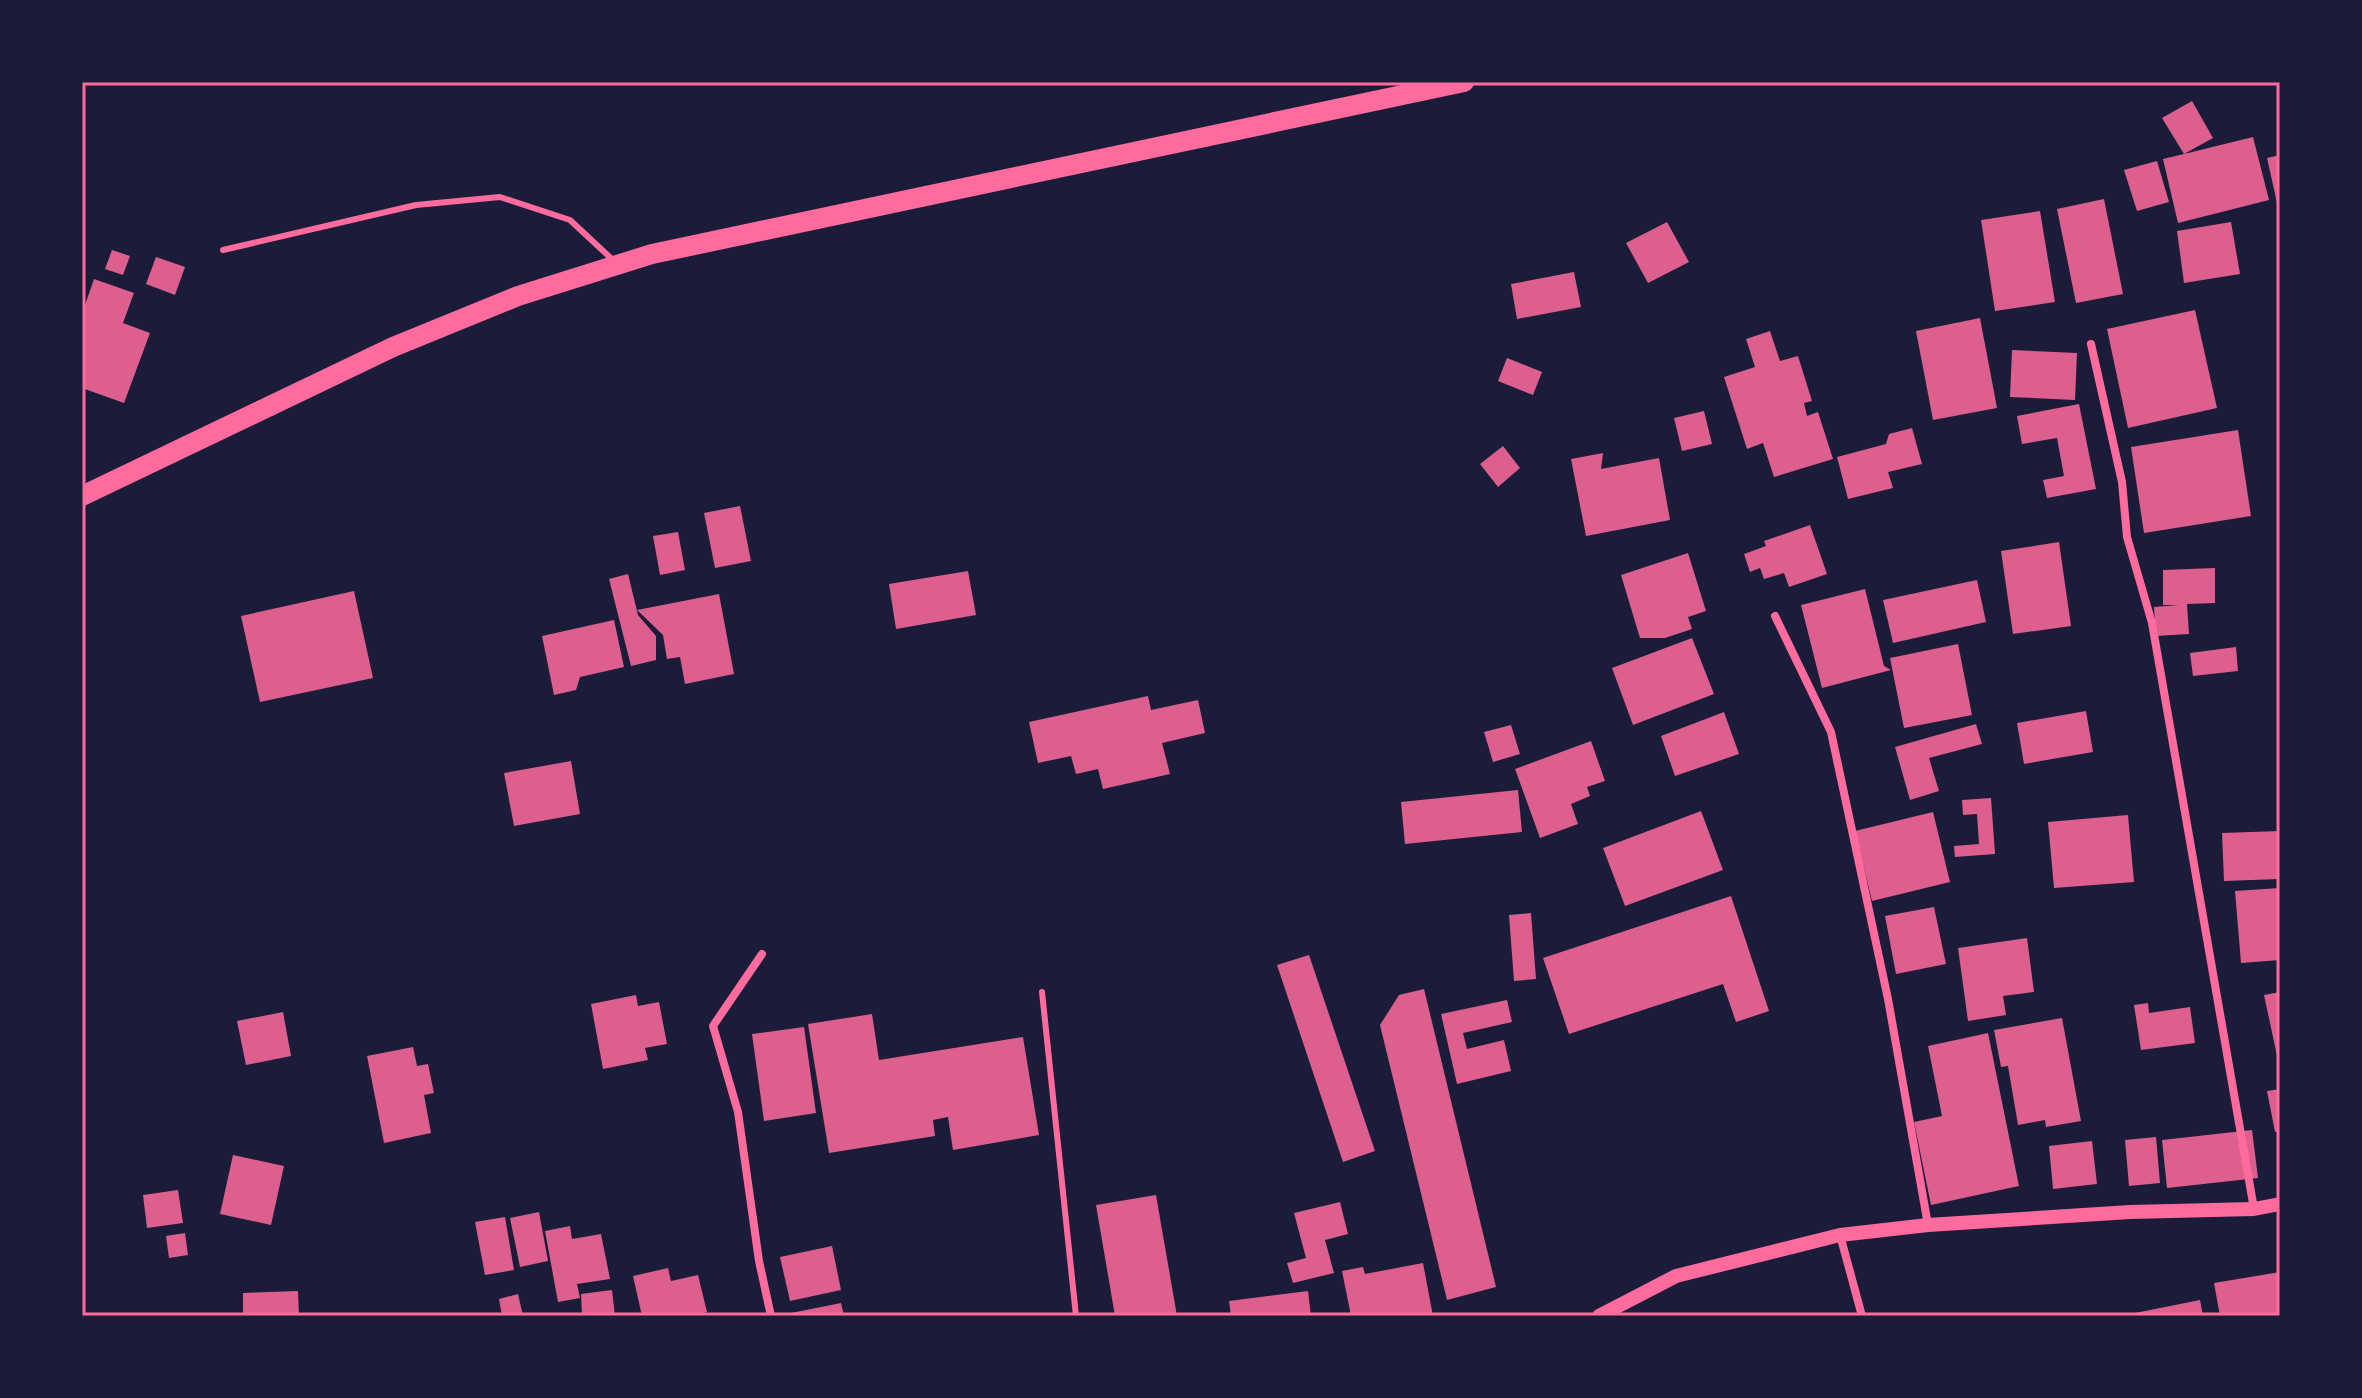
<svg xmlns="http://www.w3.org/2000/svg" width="2362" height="1398" viewBox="0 0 2362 1398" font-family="'Exo 2',sans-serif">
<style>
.building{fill:#dd5f8e}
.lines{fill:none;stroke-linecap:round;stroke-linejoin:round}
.service{stroke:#ff6b9d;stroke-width:6}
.minor{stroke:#ff6b9d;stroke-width:8}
.tertiary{stroke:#ff6b9d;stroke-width:14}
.primary{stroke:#ff6b9d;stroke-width:20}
.neatline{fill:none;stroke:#ff6b9d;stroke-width:3}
</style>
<rect width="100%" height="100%" fill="#1b1b3a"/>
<g class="building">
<path d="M2192 101 2213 138 2184 154 2253 137 2269 200 2178 223 2163 159 2184 154 2162 118Z"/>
<path d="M2280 155V202L2277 203 2267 158Z"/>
<path d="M2157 161 2169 202 2137 211 2124 170Z"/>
<path d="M2104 199 2123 294 2076 303 2057 209Z"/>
<path d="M2040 211 2055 302 1995 311 1981 220Z"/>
<path d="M1667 222 1689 262 1648 283 1626 243Z"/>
<path d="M2231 222 2240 274 2184 283 2177 231Z"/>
<path d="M112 250 130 256 123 275 105 269Z"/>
<path d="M156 257 185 267 175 295 146 284Z"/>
<path d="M1574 272 1581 307 1517 319 1511 284Z"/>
<path d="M94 279 134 293 123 323 150 333 124 403 82 388V314Z"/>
<path d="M2195 310 2217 408 2128 428 2107 329Z"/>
<path d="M1980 318 1997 408 1933 420 1916 331Z"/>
<path d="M1770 331 1780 361 1798 356 1812 401 1804 403 1807 416 1818 412 1833 459 1774 477 1763 443 1747 449 1724 377 1755 367 1746 339Z"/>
<path d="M2012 350 2077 353 2075 400 2010 397Z"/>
<path d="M1507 358 1542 372 1533 395 1498 381Z"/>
<path d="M2079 404 2096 489 2047 498 2043 480 2064 476 2057 438 2022 444 2017 416Z"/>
<path d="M1704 411 1712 444 1682 451 1674 418Z"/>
<path d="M1912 428 1922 464 1888 472 1893 488 1848 499 1837 457 1886 444 1889 434Z"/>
<path d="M2238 430 2251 516 2144 533 2131 447Z"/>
<path d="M1503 446 1520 468 1498 487 1480 464Z"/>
<path d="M1603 453 1601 469 1659 458 1670 520 1586 536 1571 459Z"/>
<path d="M740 506 751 561 715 568 704 513Z"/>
<path d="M1810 525 1827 574 1789 587 1784 573 1764 579 1760 568 1750 572 1744 554 1766 546 1764 541Z"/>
<path d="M678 532 685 570 660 575 653 536Z"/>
<path d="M2059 542 2071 626 2013 634 2001 551Z"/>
<path d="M1688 553 1706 611 1688 617 1692 629 1665 638H1640L1621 575Z"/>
<path d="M2215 568V603L2187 604 2189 634 2156 636 2154 607 2179 605H2163V570Z"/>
<path d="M968 571 976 615 896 629 889 584Z"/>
<path d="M628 574 638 615 656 636V660L631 666 609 579Z"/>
<path d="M1977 580 1986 622 1893 643 1883 600Z"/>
<path d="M1865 589 1884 666 1891 670 1822 688 1801 605Z"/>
<path d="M354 591 373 678 260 702 241 616Z"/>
<path d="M719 594 734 674 685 684 680 657 667 659 663 635 637 610Z"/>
<path d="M614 620 624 667 580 677 576 690 554 695 542 636Z"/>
<path d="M1692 638 1714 694 1633 725 1612 668Z"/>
<path d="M1958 644 1972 715 1904 728 1890 658Z"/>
<path d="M2236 647 2238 671 2193 676 2190 653Z"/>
<path d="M1148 696 1151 710 1198 700 1205 733 1162 743 1170 774 1103 789 1098 769 1076 774 1071 756 1038 763 1029 722Z"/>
<path d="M2086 711 2093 752 2024 764 2017 723Z"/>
<path d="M1724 712 1739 754 1675 776 1661 736Z"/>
<path d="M1976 724 1982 744 1929 758 1939 791 1910 800 1895 747Z"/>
<path d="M1511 725 1520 754 1493 762 1484 732Z"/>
<path d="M1591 741 1605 781 1587 787 1590 796 1571 804 1578 824 1540 838 1515 769Z"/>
<path d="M571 761 580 814 514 826 504 773Z"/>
<path d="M1518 790 1522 832 1405 844 1401 802Z"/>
<path d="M1991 798 1995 854 1955 857 1954 846 1979 844 1977 814 1963 815 1962 800Z"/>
<path d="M1701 811 1723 870 1625 906 1603 848Z"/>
<path d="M1933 812 1950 882 1872 901 1855 831Z"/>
<path d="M2128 815 2134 882 2054 888 2048 822Z"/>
<path d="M2280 831V879L2224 881 2222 833Z"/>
<path d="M2280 888V960L2241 963 2235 891Z"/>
<path d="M1731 896 1769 1011 1736 1022 1723 984 1569 1034 1543 958Z"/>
<path d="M1934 907 1946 964 1896 974 1885 916Z"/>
<path d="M1531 913 1536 979 1514 981 1509 915Z"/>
<path d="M2027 938 2034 992 2003 996 2006 1015 1968 1021 1958 948Z"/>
<path d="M1309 955 1375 1151 1343 1162 1277 965Z"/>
<path d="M1424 989 1496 1287 1447 1300 1380 1025 1399 995Z"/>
<path d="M2280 992V1065H2279L2264 995Z"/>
<path d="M636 995 638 1006 659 1002 667 1044 645 1048 648 1060 603 1069 591 1004Z"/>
<path d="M1507 1000 1512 1022 1463 1033 1467 1049 1504 1040 1511 1071 1457 1084 1441 1014Z"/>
<path d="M2148 1003 2149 1013 2190 1007 2195 1043 2141 1050 2134 1005Z"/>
<path d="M283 1012 291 1056 246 1065 237 1021Z"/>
<path d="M872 1014 879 1060 1023 1037 1039 1135 953 1150 948 1117 933 1120 935 1136 829 1153 808 1024Z"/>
<path d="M2062 1018 2081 1121 2046 1127 2045 1120 2018 1125 2008 1066 2001 1067 1994 1030Z"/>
<path d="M804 1027 816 1113 764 1121 752 1034Z"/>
<path d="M1988 1033 2019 1186 1931 1205 1914 1122 1942 1116 1928 1046Z"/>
<path d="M413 1047 417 1066 428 1064 434 1093 424 1095 431 1133 384 1143 367 1056Z"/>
<path d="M2280 1089V1131L2275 1132 2267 1091Z"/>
<path d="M2252 1130 2258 1178 2167 1188 2162 1140Z"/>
<path d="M2156 1137 2160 1183 2129 1186 2125 1140Z"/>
<path d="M2092 1141 2097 1184 2053 1189 2049 1146Z"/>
<path d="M233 1155 284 1166 271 1225 220 1214Z"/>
<path d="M178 1190 183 1223 147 1228 143 1195Z"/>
<path d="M1156 1195 1177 1316H1115L1096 1205Z"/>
<path d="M1340 1202 1348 1234 1325 1240 1334 1273 1293 1283 1287 1263 1306 1258 1294 1213Z"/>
<path d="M539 1212 548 1261 520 1267 510 1218Z"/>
<path d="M505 1217 514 1270 485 1275 475 1222Z"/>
<path d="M570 1226 572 1239 601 1234 610 1279 577 1284 580 1298 558 1302 545 1231Z"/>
<path d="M185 1233 188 1255 169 1258 166 1236Z"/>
<path d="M832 1246 841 1290 790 1301 780 1257Z"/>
<path d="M1423 1263 1433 1316H1351L1342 1271 1363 1267 1365 1274Z"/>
<path d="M668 1268 671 1281 698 1275 707 1312 690 1316H642L633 1276Z"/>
<path d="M2280 1272V1316H2220L2214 1283Z"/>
<path d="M612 1290 615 1316H582L581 1294Z"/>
<path d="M298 1291 299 1316H243V1293Z"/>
<path d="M1308 1291 1311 1316H1231L1229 1301Z"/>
<path d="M518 1294 523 1316H502L499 1299Z"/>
<path d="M2200 1300 2203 1316H2125V1315Z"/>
<path d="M841 1303 844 1316H792L791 1313Z"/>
</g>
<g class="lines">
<g class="service">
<path d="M223 250 416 205 500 197 570 220 615 262"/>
<path d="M1042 992 1076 1316"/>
</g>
<g class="minor">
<path d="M2091 344 2122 482 2127 537 2152 623 2254 1209"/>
<path d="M1775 616 1831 732 1888 999 1928 1225"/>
<path d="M762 954 713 1026 738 1112 759 1261 771 1316"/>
<path d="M1840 1235 1862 1316"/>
</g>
<path class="tertiary" d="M1599 1316 1676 1276 1840 1235 1928 1225 2130 1212 2254 1209 2280 1204"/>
<path class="primary" d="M82 496 393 347 518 296 652 254 1464 82"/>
</g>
<rect width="2362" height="1398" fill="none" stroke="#1b1b3a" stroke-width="168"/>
<rect x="84" y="84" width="2194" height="1230" class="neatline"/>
</svg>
